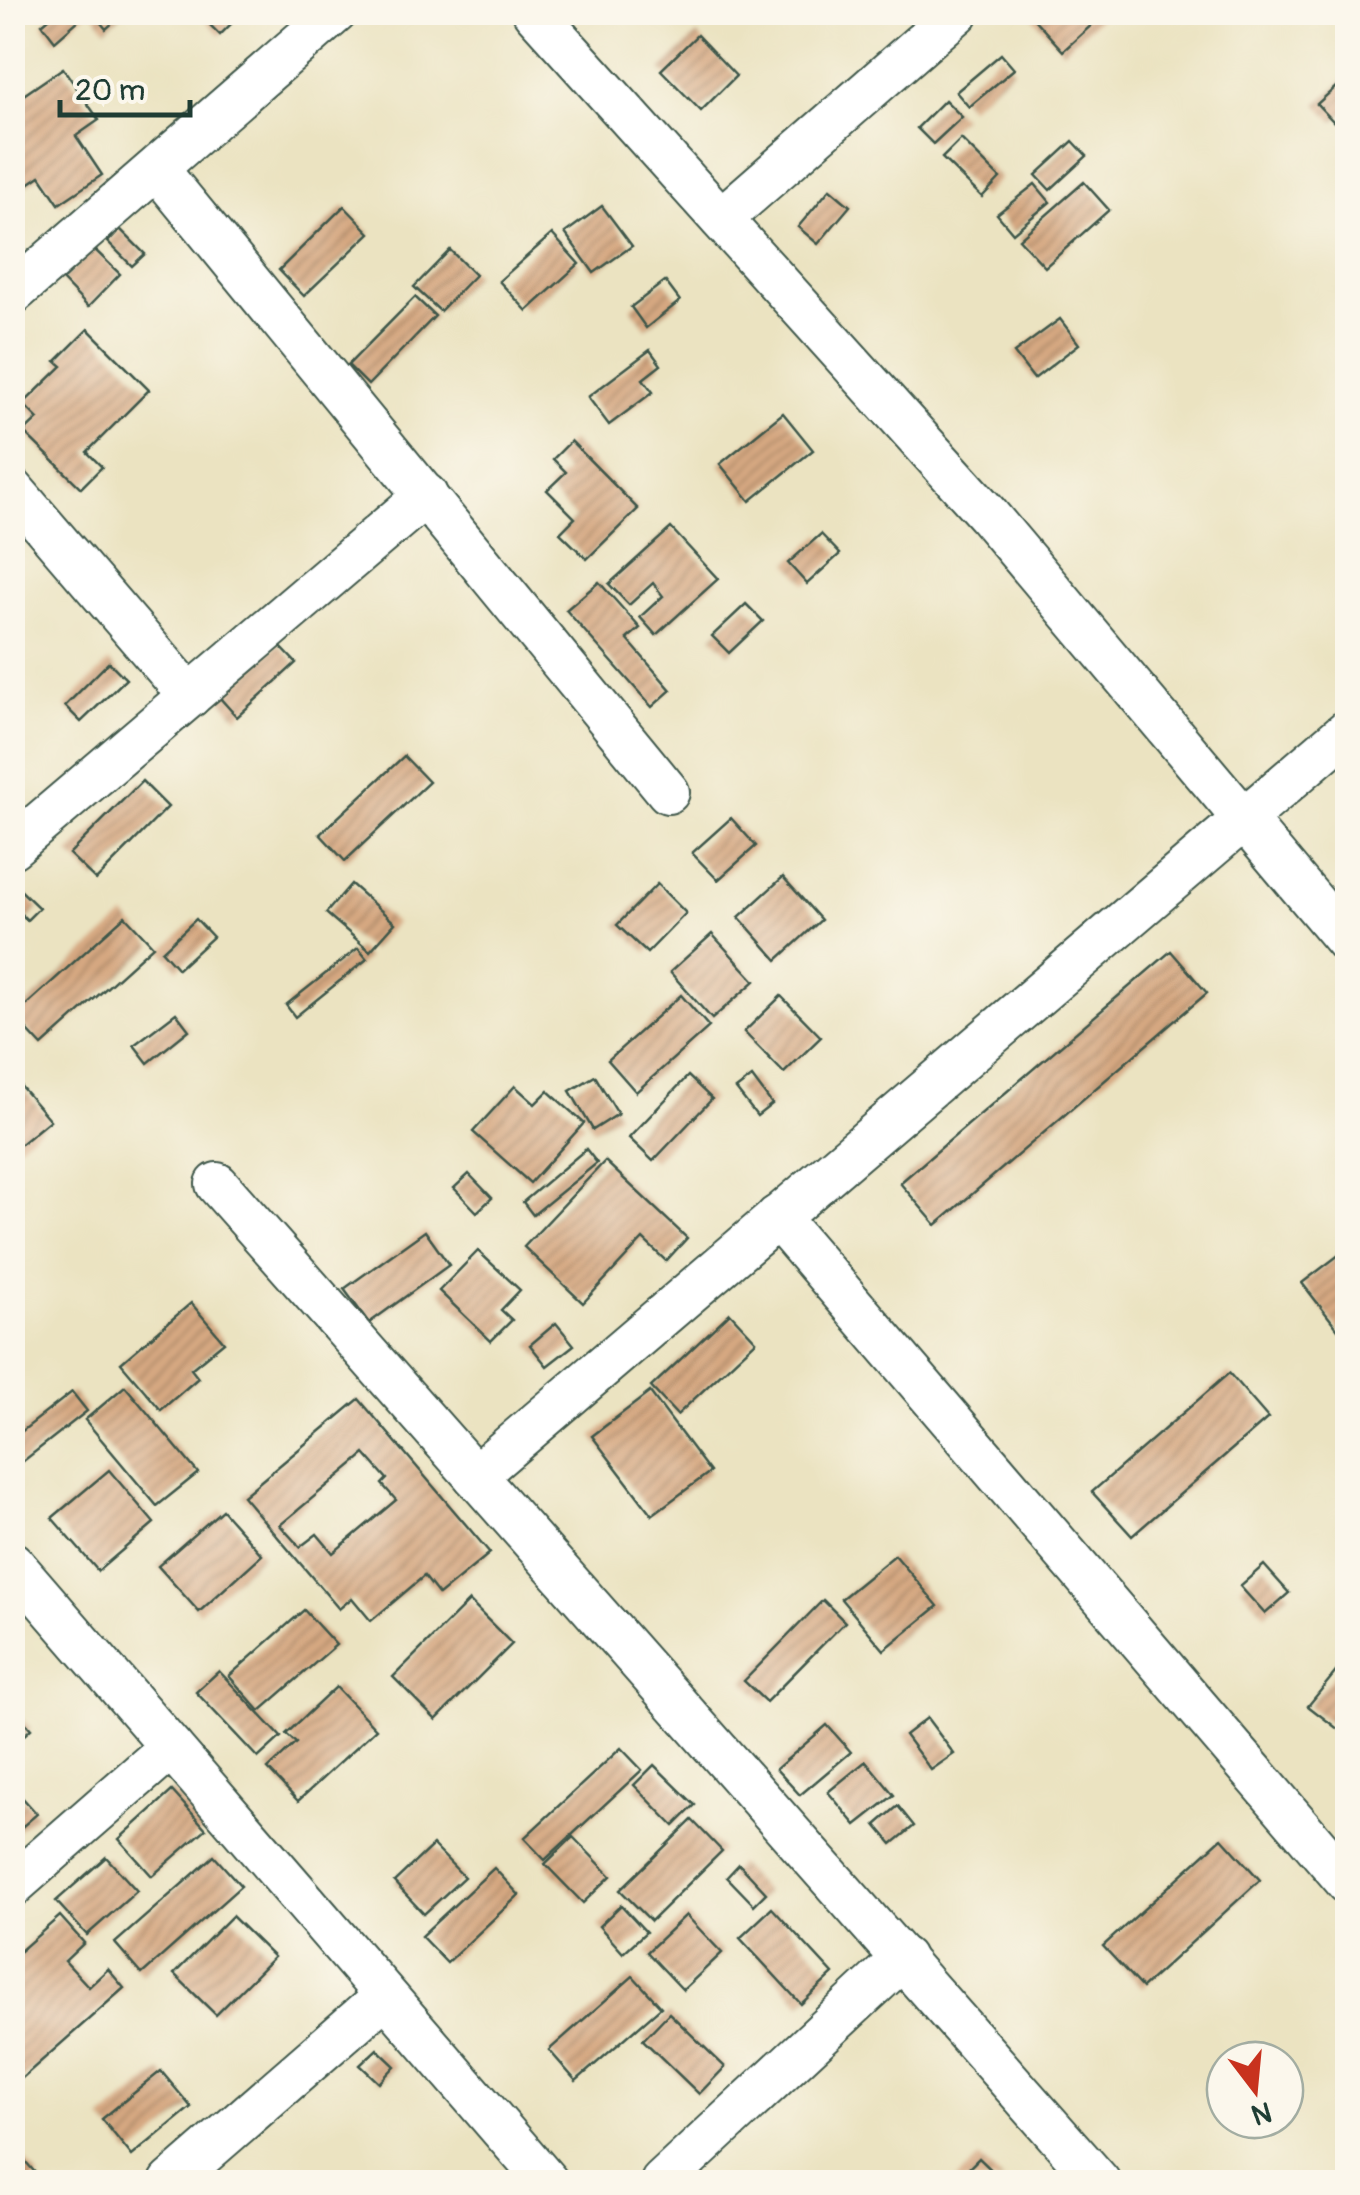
<svg xmlns="http://www.w3.org/2000/svg" width="1360" height="2195" viewBox="0 0 1360 2195" font-family="Pangolin,sans-serif">
<style>
.building{fill:url(#building-hatch);fill-rule:evenodd}
.lines{fill:none;stroke-linecap:round;stroke-linejoin:round}
.minor-casing{stroke:#3e5649;stroke-width:46}
.minor{stroke:#fff;stroke-width:42}
</style>
<defs>
<pattern id="building-hatch" width="6" height="6" patternUnits="userSpaceOnUse" patternTransform="scale(2.5)"><rect width="6" height="6" fill="#d6a881"/><path d="M-1 1l2-2M0 6l6-6M5 7l2-2" fill="none" stroke="#ad8a6a"/></pattern>
</defs>
<rect width="100%" height="100%" fill="#fbf7ec"/>
<filter id="ink" filterUnits="userSpaceOnUse"><feTurbulence type="fractalNoise" baseFrequency=".01" numOctaves="2"/><feDisplacementMap in="SourceGraphic" scale="20" xChannelSelector="R" yChannelSelector="G"/><feConvolveMatrix kernelMatrix="1 2 1 2 8 2 1 2 1" color-interpolation-filters="sRGB"/></filter>
<filter id="wash" filterUnits="userSpaceOnUse"><feTurbulence type="fractalNoise" baseFrequency=".0048" numOctaves="4" result="noise"/><feDisplacementMap in="SourceGraphic" scale="40" xChannelSelector="R" yChannelSelector="G"/><feGaussianBlur stdDeviation="2.25" result="paint"/><feColorMatrix in="noise" values="0 0 0 0 0 0 0 0 0 0 0 0 0 0 0 0 0 1.4 0 .05"/><feComposite in="paint" operator="in"/></filter>
<g filter="url(#wash)">
<rect width="100%" height="100%" fill="#ebe3c1"/>
<g id="blocks">
<g class="building">
<path d="M56 12H88L55 41 42 24Z"/>
<path d="M92 12H125L106 29Z"/>
<path d="M197 12H233L238 17 220 35Z"/>
<path d="M1039 12H1106L1063 51 1033 18Z"/>
<path d="M697 35 736 76 701 111 661 70Z"/>
<path d="M1001 54 1014 69 969 107 956 92Z"/>
<path d="M63 68 99 120 76 136 102 175 59 204 40 176 12 195V103Z"/>
<path d="M1348 76V110L1334 122 1317 104Z"/>
<path d="M945 100 962 117 933 144 917 128Z"/>
<path d="M961 139 1000 178 982 197 942 158Z"/>
<path d="M1073 141 1087 156 1050 190 1036 175Z"/>
<path d="M1084 182 1109 210 1045 267 1019 239Z"/>
<path d="M1035 184 1050 202 1013 233 997 214Z"/>
<path d="M830 189 850 206 818 244 798 227Z"/>
<path d="M344 206 370 233 304 296 279 270Z"/>
<path d="M602 206 632 246 594 273 565 233Z"/>
<path d="M120 229 145 254 132 266 108 242Z"/>
<path d="M552 234 579 264 527 311 499 281Z"/>
<path d="M94 249 120 274 88 307 62 280Z"/>
<path d="M450 250 475 275 440 311 414 287Z"/>
<path d="M665 281 680 301 646 328 631 307Z"/>
<path d="M415 297 435 316 368 385 348 365Z"/>
<path d="M1060 319 1079 344 1034 379 1014 353Z"/>
<path d="M88 329 149 390 87 452 102 467 81 488 24 432 38 419 23 404 62 366 56 361Z"/>
<path d="M650 350 661 365 643 379 653 392 609 425 588 397Z"/>
<path d="M783 413 813 450 750 501 720 464Z"/>
<path d="M571 441 638 509 587 559 560 533 575 518 547 490 566 472 553 459Z"/>
<path d="M671 528 718 579 656 635 640 617 663 596 653 583 629 605 609 584Z"/>
<path d="M821 534 840 554 807 584 788 563Z"/>
<path d="M599 582 640 628 627 639 671 690 652 707 566 610Z"/>
<path d="M746 604 763 621 729 653 712 636Z"/>
<path d="M278 644 296 663 237 717 220 698Z"/>
<path d="M109 662 126 679 81 722 65 706Z"/>
<path d="M404 756 429 782 345 861 320 834Z"/>
<path d="M142 781 168 807 96 880 69 854Z"/>
<path d="M731 818 756 846 718 880 692 853Z"/>
<path d="M783 877 821 920 777 960 739 917Z"/>
<path d="M12 882 39 908 27 920 12 905Z"/>
<path d="M351 884 395 923 370 951 326 913Z"/>
<path d="M657 884 686 913 647 953 617 925Z"/>
<path d="M125 916 153 946 42 1046 14 1016Z"/>
<path d="M196 919 213 937 178 969 162 951Z"/>
<path d="M712 934 755 981 712 1019 670 972Z"/>
<path d="M358 948 367 959 295 1017 286 1005Z"/>
<path d="M1171 951 1207 993 936 1225 900 1183Z"/>
<path d="M681 995 709 1027 636 1092 608 1060Z"/>
<path d="M781 996 821 1037 784 1073 744 1032Z"/>
<path d="M176 1013 189 1030 148 1063 134 1045Z"/>
<path d="M595 1076 618 1114 593 1130 570 1091Z"/>
<path d="M688 1076 712 1099 653 1161 629 1138Z"/>
<path d="M752 1077 772 1104 757 1116 736 1089Z"/>
<path d="M18 1083 50 1120 12 1151V1087Z"/>
<path d="M515 1086 535 1104 548 1091 584 1123 530 1183 473 1132Z"/>
<path d="M586 1149 597 1163 533 1215 523 1202Z"/>
<path d="M605 1161 687 1238 666 1261 643 1239 583 1303 524 1247Z"/>
<path d="M469 1174 492 1198 477 1212 454 1188Z"/>
<path d="M425 1231 449 1265 369 1323 344 1289Z"/>
<path d="M1348 1248V1342L1302 1283Z"/>
<path d="M478 1251 520 1290 501 1310 512 1320 491 1341 439 1291Z"/>
<path d="M191 1303 224 1342 191 1369 198 1378 161 1410 121 1363Z"/>
<path d="M730 1313 756 1341 677 1415 651 1387Z"/>
<path d="M556 1323 574 1345 547 1366 530 1345Z"/>
<path d="M1229 1373 1268 1418 1132 1536 1092 1492Z"/>
<path d="M125 1386 198 1473 157 1506 85 1420Z"/>
<path d="M72 1392 87 1411 12 1470V1439Z"/>
<path d="M650 1392 710 1472 652 1515 592 1436Z"/>
<path d="M359 1399 490 1553 439 1595 424 1576 371 1621 352 1598 339 1609 243 1496ZM365 1454 387 1479 382 1484 396 1500 333 1553 317 1534 300 1547 280 1525Z"/>
<path d="M109 1470 154 1523 98 1571 52 1518Z"/>
<path d="M222 1510 262 1555 199 1612 158 1566Z"/>
<path d="M895 1555 938 1606 884 1650 841 1599Z"/>
<path d="M1264 1565 1289 1593 1265 1614 1240 1586Z"/>
<path d="M823 1600 845 1622 766 1702 744 1681Z"/>
<path d="M469 1601 512 1644 436 1720 393 1677Z"/>
<path d="M304 1610 336 1645 260 1711 229 1676Z"/>
<path d="M1348 1657V1737L1308 1706Z"/>
<path d="M219 1671 281 1737 258 1758 196 1692Z"/>
<path d="M336 1687 376 1729 298 1801 268 1769 296 1743 286 1734Z"/>
<path d="M12 1708 31 1729 12 1746Z"/>
<path d="M927 1718 954 1754 931 1770 905 1735Z"/>
<path d="M827 1725 851 1752 800 1795 776 1769Z"/>
<path d="M621 1748 642 1770 545 1860 524 1838Z"/>
<path d="M866 1761 894 1795 856 1825 828 1792Z"/>
<path d="M654 1765 695 1805 674 1826 634 1785Z"/>
<path d="M12 1786 37 1814 16 1832 12 1827Z"/>
<path d="M172 1791 206 1829 152 1876 119 1839Z"/>
<path d="M898 1806 914 1826 892 1844 876 1825Z"/>
<path d="M692 1820 722 1851 651 1921 620 1890Z"/>
<path d="M573 1837 611 1876 583 1903 545 1864Z"/>
<path d="M1222 1838 1260 1880 1142 1988 1103 1946Z"/>
<path d="M433 1845 464 1877 424 1914 394 1882Z"/>
<path d="M214 1856 241 1886 142 1974 115 1943Z"/>
<path d="M106 1857 137 1891 87 1935 56 1901Z"/>
<path d="M739 1864 766 1893 754 1905 727 1877Z"/>
<path d="M494 1868 519 1895 447 1963 421 1936Z"/>
<path d="M621 1905 646 1932 623 1953 599 1926Z"/>
<path d="M772 1908 833 1974 801 2004 740 1938Z"/>
<path d="M686 1915 722 1953 683 1990 647 1952Z"/>
<path d="M60 1916 84 1943 65 1961 89 1987 108 1969 124 1988 12 2087V2068L20 2061 16 2055 12 2059V1958Z"/>
<path d="M232 1916 274 1957 216 2015 174 1974Z"/>
<path d="M633 1976 661 2007 576 2081 549 2050Z"/>
<path d="M669 2013 725 2067 699 2094 643 2040Z"/>
<path d="M377 2049 395 2066 379 2083 360 2065Z"/>
<path d="M161 2071 191 2107 132 2156 102 2119Z"/>
<path d="M12 2146 39 2177 33 2182H12Z"/>
<path d="M979 2158 1004 2182H955Z"/>
</g>
</g>
</g>
<g filter="url(#ink)">
<use href="#blocks" fill-opacity="0" stroke="#3e5649" stroke-width="2.5"/>
<g class="lines">
<g class="minor-casing">
<g id="minor">
<path d="M534 12 987 514 1348 943"/>
<path d="M157 169 668 792"/>
<path d="M721 219 958 12"/>
<path d="M12 294 336 12"/>
<path d="M12 489 190 696"/>
<path d="M12 847 426 495"/>
<path d="M217 1184 1099 2182"/>
<path d="M777 1217 1348 1883"/>
<path d="M475 1476 1348 730"/>
<path d="M12 1563 547 2182"/>
<path d="M12 1886 171 1747"/>
<path d="M171 2182 385 1996"/>
<path d="M662 2182 903 1958"/>
</g>
</g>
<use href="#minor" class="minor"/>
</g>
</g>
<rect width="1360" height="2195" fill="none" stroke="#fbf7ec" stroke-width="50"/>
<g transform="translate(1255 2090) rotate(164)"><circle r="48" fill="#fbf7ec" stroke="#a3ada2" stroke-width="2.5"/>
<path d="M0-8L18 38L0 25L-18 38Z" fill="#c8321e"/>
<text y="-15" font-size="28" font-weight="bold" text-anchor="middle" fill="#1f3d34">N</text>
</g>
<path d="M60 100v15h130v-15" fill="none" stroke="#1f3d34" stroke-width="5"/>
<text x="75" y="100" font-size="30" fill="#1f3d34" stroke="#fbf7ec" stroke-width="8" paint-order="stroke">20 m</text>
</svg>
